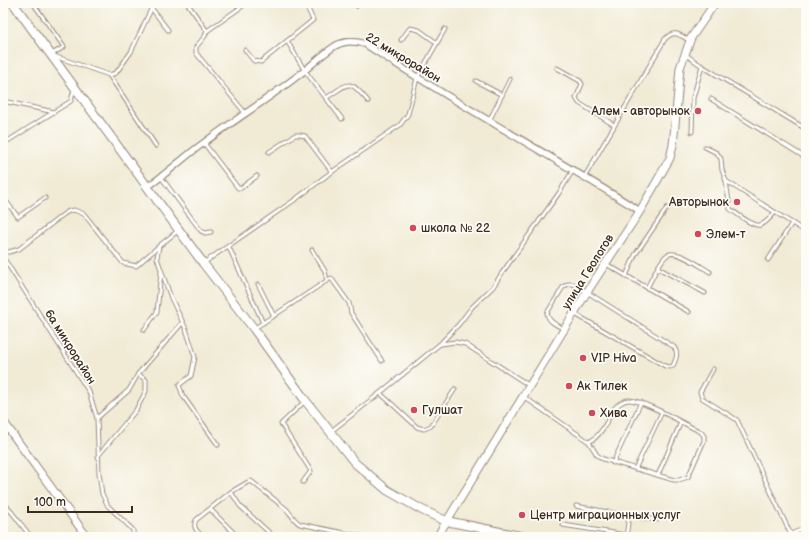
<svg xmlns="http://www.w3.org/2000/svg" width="809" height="540" viewBox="0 0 809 540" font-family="'Balsamiq Sans',sans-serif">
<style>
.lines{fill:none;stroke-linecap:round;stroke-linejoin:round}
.service-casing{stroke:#968a7a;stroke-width:5}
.minor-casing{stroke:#968a7a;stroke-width:8}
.tertiary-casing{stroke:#968a7a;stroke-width:9}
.secondary-casing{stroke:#968a7a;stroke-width:10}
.service{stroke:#fff;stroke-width:3}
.minor{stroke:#fff;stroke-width:5.5}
.tertiary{stroke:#fff;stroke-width:7}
.secondary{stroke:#fff;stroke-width:8}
.poi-dot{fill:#d1495b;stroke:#fdfcf7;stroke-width:1.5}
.labels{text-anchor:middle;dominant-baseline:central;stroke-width:3.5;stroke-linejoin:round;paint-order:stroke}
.street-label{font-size:12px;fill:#3b2a1e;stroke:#fdfcf7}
.poi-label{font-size:12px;fill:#3b2a1e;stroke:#fdfcf7;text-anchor:start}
</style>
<rect width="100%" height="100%" fill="#fdfcf7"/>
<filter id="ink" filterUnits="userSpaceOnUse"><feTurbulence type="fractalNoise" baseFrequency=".025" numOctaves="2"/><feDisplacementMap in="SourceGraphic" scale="8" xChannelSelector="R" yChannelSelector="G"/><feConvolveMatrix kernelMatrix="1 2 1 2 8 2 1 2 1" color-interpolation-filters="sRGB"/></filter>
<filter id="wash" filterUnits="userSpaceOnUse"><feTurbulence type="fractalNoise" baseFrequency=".012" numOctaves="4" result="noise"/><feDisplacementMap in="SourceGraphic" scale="16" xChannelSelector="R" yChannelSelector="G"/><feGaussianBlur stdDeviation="0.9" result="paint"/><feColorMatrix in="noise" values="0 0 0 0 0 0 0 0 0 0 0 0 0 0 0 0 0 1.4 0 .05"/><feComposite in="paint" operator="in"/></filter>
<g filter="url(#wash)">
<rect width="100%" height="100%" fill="#f1ebd5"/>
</g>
<g filter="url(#ink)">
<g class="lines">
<g class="service-casing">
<g id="service">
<path d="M33 3 64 47 52 54"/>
<path d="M187 3 207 31 205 36 196 47V53L246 114"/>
<path d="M355 3 357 6"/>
<path d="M152 9 168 30"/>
<path d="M207 31 247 3"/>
<path d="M401 40 410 28 419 30 437 43"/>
<path d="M287 41 313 20 307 7"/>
<path d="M245 50 254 61 261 62 287 41 305 71 326 98C351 82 348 78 368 101"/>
<path d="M686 55 702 66 693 98 692 132"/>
<path d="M54 56 109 75 116 73 131 52 154 3"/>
<path d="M702 66 806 129"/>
<path d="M557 68 580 81 582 84 576 98 579 103 614 125"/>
<path d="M109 75 156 146"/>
<path d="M476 81 502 95"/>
<path d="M326 98 342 119"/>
<path d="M711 99 806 158"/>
<path d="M3 101 54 112"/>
<path d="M489 121 510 79"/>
<path d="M204 143 238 188H241L257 176"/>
<path d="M3 144 71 101 74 89"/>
<path d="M705 147 717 153 721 159 722 170 726 181 730 209C736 213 753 227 760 225 766 224 771 217 775 212"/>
<path d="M269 152 295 135H300L305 136 332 172"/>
<path d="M585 176 665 39C674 29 680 35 690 41"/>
<path d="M161 177 201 231 205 233 211 232"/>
<path d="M726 181 803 230 806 225"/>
<path d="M3 197 18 217 45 198"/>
<path d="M179 230 159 246 157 258 171 298 186 329 195 357 191 376 179 385 183 396 218 445"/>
<path d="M228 245 263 323"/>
<path d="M312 250 325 271 327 281"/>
<path d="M3 252H9L19 249 64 214 69 211 74 210 84 214 123 263 136 266 158 247"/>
<path d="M3 257 89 392 97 418 99 473 102 494 108 506 133 530V535L131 537"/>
<path d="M768 260 792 223"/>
<path d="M205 262 296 199 326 176 400 125 408 114 417 78 445 29"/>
<path d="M606 264 689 312"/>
<path d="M658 268 705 293"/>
<path d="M626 276 635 255 667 208"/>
<path d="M258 284 274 316"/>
<path d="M647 288C651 280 660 261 666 256 674 247 700 266 710 272"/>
<path d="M255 328 331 278 349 303 351 313 382 361"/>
<path d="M564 329C557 325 548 322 547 313L563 287 568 284H573L587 292 674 347C679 354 676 358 673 366L670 367 665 366 575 314"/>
<path d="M144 330 157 312 161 272"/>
<path d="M441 344 455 342 465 344 530 386"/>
<path d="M713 369 700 392 702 398 737 420 792 537"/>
<path d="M380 393 440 344 459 324 472 307 493 287 502 273 559 193 573 170"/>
<path d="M524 397 589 442 597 455 603 459 674 480H679L688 477 704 441V436L701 432C686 425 642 399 628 400 621 401 617 405 613 410 607 421 601 436 589 442"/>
<path d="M97 418 129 390 138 374 183 322"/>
<path d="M330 432 380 393 417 427 424 429 431 426 455 389"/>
<path d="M98 456 136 410 146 391V380L138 374"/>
<path d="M613 463 641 402"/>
<path d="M635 469 662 412"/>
<path d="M658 475 681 422"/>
<path d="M303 482 311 471 281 424 304 402"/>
<path d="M231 492 240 506 274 537"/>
<path d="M3 501 31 537"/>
<path d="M576 506 629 516 626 537"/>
<path d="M210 509 238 537"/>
<path d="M629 516 657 520"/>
<path d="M563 525 626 535"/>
<path d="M791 534 806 528"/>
<path d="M203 537C198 532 192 528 196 520L231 492 248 482 251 481 285 508C291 513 293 520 300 524L364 537"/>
</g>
</g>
<g class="minor-casing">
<g id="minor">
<path d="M147 187C168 173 185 156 205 142 235 120 266 100 295 78 309 68 321 55 335 46 345 40 355 41 365 44 454 103 549 154 640 211"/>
<path d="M3 432 8 428"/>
</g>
</g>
<g class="tertiary-casing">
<g id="tertiary">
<path d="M3 421 87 537"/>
<path d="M437 537 587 292 640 211 670 158 673 145 675 125 680 68 691 38 715 3"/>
</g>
</g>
<g class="secondary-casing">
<path id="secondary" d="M13 3 203 263 254 329 305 400 355 463 387 490 422 510 446 521 525 537"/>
</g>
<use href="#service" class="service"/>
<use href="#minor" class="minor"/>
<use href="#tertiary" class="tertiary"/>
<use href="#secondary" class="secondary"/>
</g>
</g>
<g class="poi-dot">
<circle cx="698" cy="111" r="4"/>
<circle cx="737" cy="202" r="4"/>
<circle cx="413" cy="228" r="4"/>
<circle cx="698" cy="234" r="4"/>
<circle cx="583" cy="358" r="4"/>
<circle cx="569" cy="386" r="4"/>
<circle cx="414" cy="410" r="4"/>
<circle cx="592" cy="413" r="4"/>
<circle cx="522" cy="515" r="4"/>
</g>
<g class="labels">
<g class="street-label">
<text transform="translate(403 58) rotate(31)">22 микрорайон</text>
<text transform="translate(588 272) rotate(-58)">улица Геологов</text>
<text transform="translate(70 347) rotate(58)">6а микрорайон</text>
</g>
<g class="poi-label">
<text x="690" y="111" text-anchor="end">Алем - авторынок</text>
<text x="729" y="202" text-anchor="end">Авторынок</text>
<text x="421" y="228">школа № 22</text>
<text x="706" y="234">Элем-т</text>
<text x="591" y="358">VIP Hiva</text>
<text x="577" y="386">Ак Тилек</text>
<text x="422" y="410">Гулшат</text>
<text x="600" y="413">Хива</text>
<text x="530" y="515">Центр миграционных услуг</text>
</g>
</g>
<rect width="809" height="540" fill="none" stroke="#fdfcf7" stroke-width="16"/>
<path d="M28 506v6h104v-6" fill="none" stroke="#3b2a1e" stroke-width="2"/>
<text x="34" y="506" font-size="12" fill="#3b2a1e" stroke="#fdfcf7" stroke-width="3" paint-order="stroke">100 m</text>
</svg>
